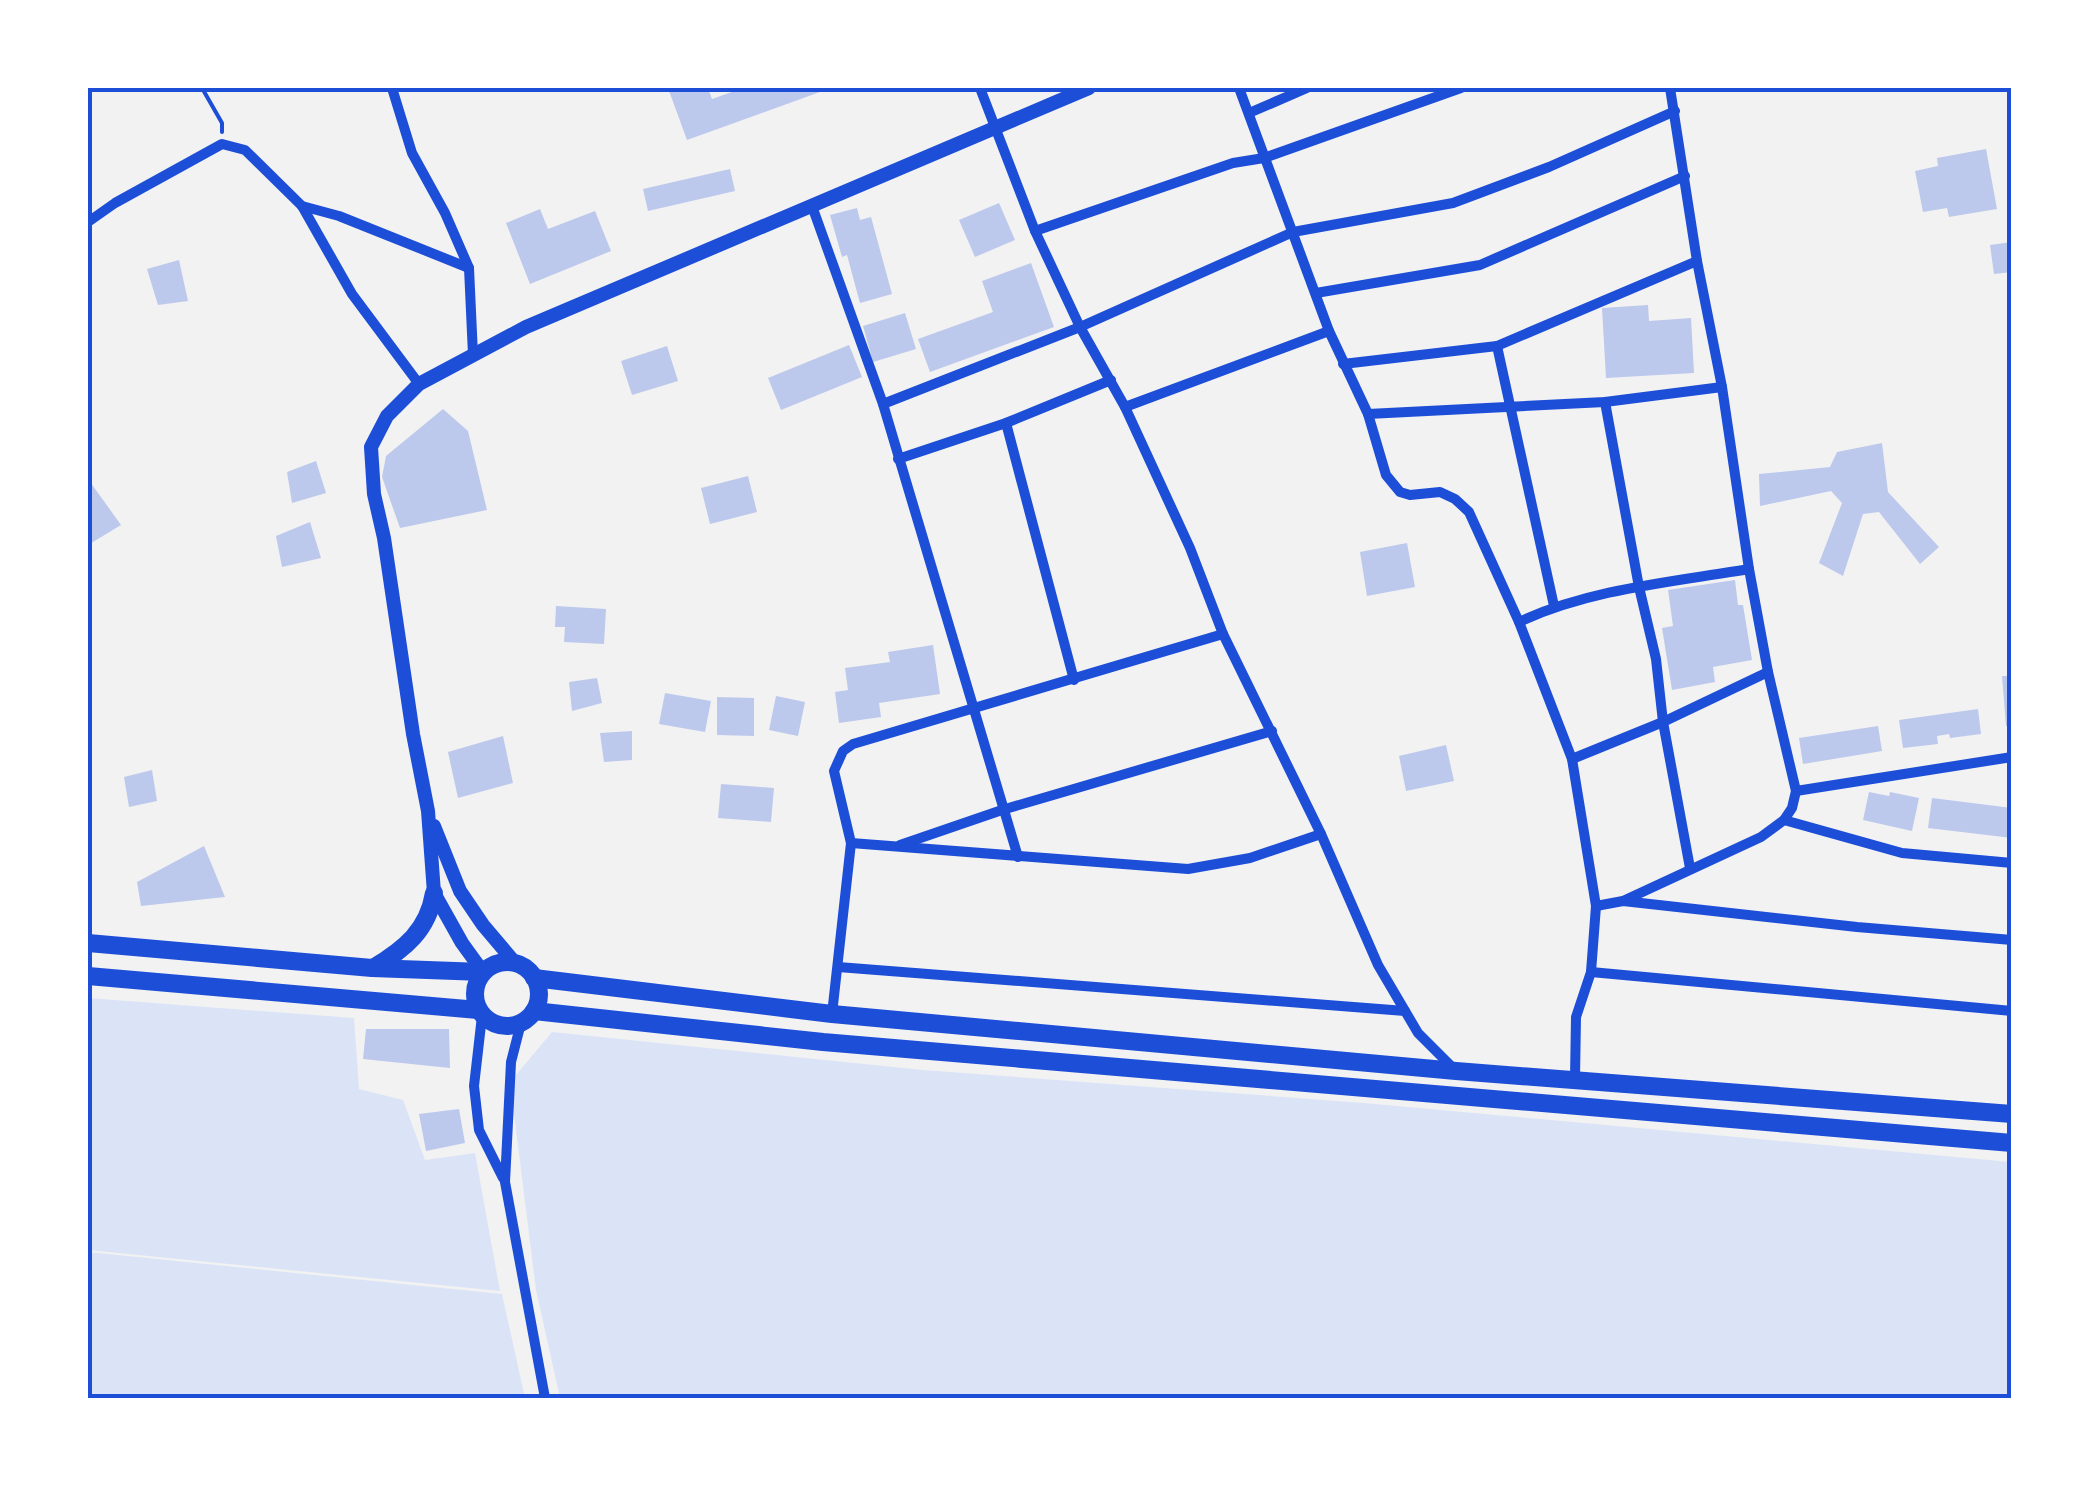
<svg xmlns="http://www.w3.org/2000/svg" width="2099" height="1486" viewBox="0 0 2099 1486" font-family="Figtree,sans-serif">
<style>
.green{fill:#dbe4f7}
.building{fill:#bdc9ec}
.lines{fill:none;stroke-linecap:round;stroke-linejoin:round}
.path{stroke:#1d4ed8;stroke-width:4}
.minor{stroke:#1d4ed8;stroke-width:10}
.tertiary{stroke:#1d4ed8;stroke-width:14}
.trunk{stroke:#1d4ed8;stroke-width:18}
.neatline{fill:none;stroke:#1d4ed8;stroke-width:4}
</style>
<rect width="100%" height="100%" fill="#f2f2f2"/>
<g class="green">
<path d="M88 998 354 1018 359 1089 403 1100 425 1160 475 1153 500 1291 88 1250Z"/>
<path d="M552 1032 923 1070 1364 1103 2011 1162V1398H560L536 1290 510 1082Z"/>
<path d="M88 1252 502 1294 525 1398H88Z"/>
</g>
<g class="building">
<path d="M668 88H708L712 99 743 88H831L687 140Z"/>
<path d="M1986 149 1997 209 1949 217 1947 208 1923 212 1915 171 1938 166 1937 158Z"/>
<path d="M730 169 735 191 648 211 643 189Z"/>
<path d="M999 203 1015 240 975 257 959 220Z"/>
<path d="M857 208 860 220 871 217 892 294 860 303 847 255 842 257 830 215Z"/>
<path d="M540 209 548 229 595 211 611 251 530 284 506 223Z"/>
<path d="M2012 242V272L1994 274 1990 245Z"/>
<path d="M179 260 188 301 158 305 147 269Z"/>
<path d="M1031 263 1054 327 930 372 918 339 993 312 982 281Z"/>
<path d="M1648 305 1649 321 1691 318 1694 373 1606 378 1602 308Z"/>
<path d="M905 313 916 349 873 362 863 326Z"/>
<path d="M849 345 862 377 781 410 768 378Z"/>
<path d="M667 346 678 381 632 395 621 361Z"/>
<path d="M443 409 468 431 487 510 400 528 382 477 386 456Z"/>
<path d="M1882 443 1888 492 1939 547 1920 564 1879 512 1863 514 1843 576 1819 563 1842 503 1831 491 1760 506 1759 474 1830 467 1837 452Z"/>
<path d="M316 461 326 493 292 503 287 472Z"/>
<path d="M748 476 757 512 710 524 701 488Z"/>
<path d="M88 479 121 525 88 545Z"/>
<path d="M310 522 321 558 282 567 276 536Z"/>
<path d="M1407 543 1415 587 1367 596 1360 552Z"/>
<path d="M1735 580 1738 605H1743L1752 660 1713 667 1715 682 1672 690 1662 628 1673 626 1668 590Z"/>
<path d="M556 606 606 609 604 644 564 642 565 627H555Z"/>
<path d="M933 645 940 694 879 703 881 717 839 723 835 692 848 690 845 668 890 662 888 652Z"/>
<path d="M2002 676H2012V726H2006Z"/>
<path d="M597 678 602 703 572 711 569 682Z"/>
<path d="M665 693 711 701 705 732 659 724Z"/>
<path d="M776 696 805 702 798 736 769 730Z"/>
<path d="M717 697 754 698V736L717 735Z"/>
<path d="M1978 709 1981 734 1950 738 1949 734 1937 736 1938 744 1903 748 1899 720Z"/>
<path d="M1878 726 1882 751 1803 764 1799 738Z"/>
<path d="M632 731V760L604 762 600 733Z"/>
<path d="M503 736 513 783 458 798 448 752Z"/>
<path d="M1446 745 1454 781 1406 791 1399 756Z"/>
<path d="M152 770 157 801 129 807 124 777Z"/>
<path d="M721 784 774 788 771 822 718 818Z"/>
<path d="M1869 792 1889 796 1890 792 1919 798 1912 831 1863 820Z"/>
<path d="M1932 798 2012 808V838L1928 828Z"/>
<path d="M204 846 225 897 141 906 137 882Z"/>
<path d="M366 1029H449L450 1068 363 1059Z"/>
<path d="M459 1109 465 1143 426 1151 419 1114Z"/>
</g>
<g class="lines">
<path class="path" d="M202 88 222 123V132"/>
<g class="minor">
<path d="M392 88 412 153 445 213 469 268 473 355"/>
<path d="M980 88 1035 231 1080 327 1125 407 1190 548 1223 634 1321 834 1378 965 1418 1033 1454 1069"/>
<path d="M1239 88 1329 331 1368 414 1386 475 1400 492 1410 495 1440 492 1455 499 1469 512 1519 622 1572 759 1596 906 1591 972 1576 1017 1575 1078"/>
<path d="M1249 113 1307 88"/>
<path d="M302 206 352 294 419 384"/>
<path d="M812 206 883 404 1018 857"/>
<path d="M88 222 115 203 222 144 245 150 302 206 339 216 469 268"/>
<path d="M1035 231 1233 163 1264 158 1461 88"/>
<path d="M1316 293 1480 265 1685 176"/>
<path d="M1497 346 1554 606"/>
<path d="M1343 364 1497 346 1697 261"/>
<path d="M1605 402 1639 587 1656 659 1663 722 1690 868"/>
<path d="M883 404 1080 327 1293 232 1453 203 1549 167 1675 111"/>
<path d="M1125 407 1329 331"/>
<path d="M1368 414 1605 402 1722 387"/>
<path d="M1006 423 1074 680"/>
<path d="M898 459 1006 423 1111 380"/>
<path d="M1519 622C1590 589 1672 582 1749 569"/>
<path d="M1572 759 1663 722 1768 672"/>
<path d="M1796 791 2012 757"/>
<path d="M1784 820 1902 853 2012 863"/>
<path d="M851 843 1188 869 1250 858 1321 834"/>
<path d="M900 845 1002 810 1272 731"/>
<path d="M1623 901 1761 837 1784 820 1792 808 1796 791 1768 672 1749 569 1722 387 1697 261 1670 88"/>
<path d="M1596 906 1623 901 1857 927 2012 940"/>
<path d="M838 967 1405 1011"/>
<path d="M1591 972 2012 1011"/>
<path d="M832 1014 851 843 834 771 843 751 853 744 1223 634"/>
<path d="M482 1016 474 1086 479 1130 503 1178"/>
<path d="M521 1023 511 1062 505 1182 545 1398"/>
</g>
<g class="tertiary">
<path d="M434 826 460 891 483 925 516 964"/>
<path d="M483 972 462 943 434 893 428 811 413 734 384 538 374 494 371 447 387 416 419 384 526 327 1089 88"/>
</g>
<g class="trunk">
<path d="M88 943 372 968 483 972"/>
<circle cx="507" cy="994" r="32"/>
<path d="M373 968C405 949 428 930 434 893"/>
<path d="M88 976 478 1010"/>
<path d="M534 978 832 1014 1456 1071 2012 1114"/>
<path d="M534 1011 823 1042 2012 1143"/>
</g>
</g>
<rect width="2099" height="1486" fill="none" stroke="#ffffff" stroke-width="180"/>
<rect x="90" y="90" width="1919" height="1306" class="neatline"/>
</svg>
